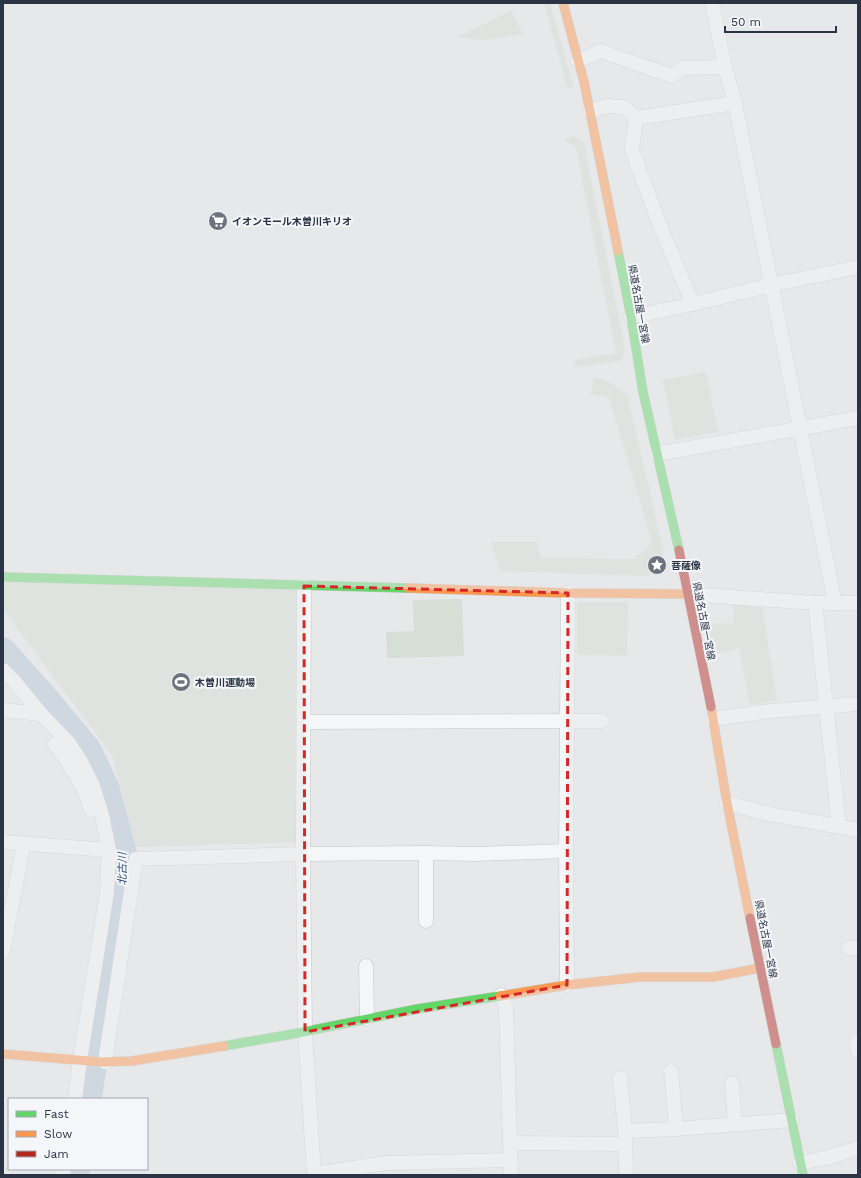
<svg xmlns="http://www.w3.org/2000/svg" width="861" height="1178" viewBox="0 0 861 1178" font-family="'Work Sans','Noto Sans JP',sans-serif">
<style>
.green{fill:#d6ded6}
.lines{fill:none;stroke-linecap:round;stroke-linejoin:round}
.river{stroke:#b4c4d5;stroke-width:27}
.street-casing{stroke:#c4c6c8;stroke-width:15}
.fast-casing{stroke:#c4c6c8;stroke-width:10}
.slow-casing{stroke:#c4c6c8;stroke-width:10}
.jam-casing{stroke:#c4c6c8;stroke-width:10}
.street{stroke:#f5f6f7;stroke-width:14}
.fast{stroke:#63d668;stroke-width:9}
.slow{stroke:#ff974d;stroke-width:9}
.jam{stroke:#b3261e;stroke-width:9}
.marked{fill:none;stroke:#d62828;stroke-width:3;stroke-dasharray:8 5;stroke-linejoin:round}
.labels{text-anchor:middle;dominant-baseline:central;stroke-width:4;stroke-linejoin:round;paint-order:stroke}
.poi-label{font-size:10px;font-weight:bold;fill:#2b3445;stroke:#f4f6f9;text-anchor:start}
.street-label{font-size:10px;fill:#2b3445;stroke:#f4f6f9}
.water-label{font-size:11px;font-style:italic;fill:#34527a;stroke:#f4f6f9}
</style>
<rect width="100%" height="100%" fill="#e6e8ea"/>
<g class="green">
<path d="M544 3H550L574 89 567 87Z"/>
<path d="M511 11 523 34 482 40 457 37Z"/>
<path d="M572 136 584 143 625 350 621 361 575 367 574 360 616 353 576 147 564 140Z"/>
<path d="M706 372 718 432 675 440 663 380Z"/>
<path d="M594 377 606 380 627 394 664 553 648 576 500 571 491 542H537L541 558 635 559 652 542 609 397 591 394Z"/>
<path d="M3 577 304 586 303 842 136 847 112 755 3 609Z"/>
<path d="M733 597 761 600 777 700 750 705 739 648 710 655 701 624 734 623Z"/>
<path d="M462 599 464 656 387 658 386 632 414 631 413 600Z"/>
<path d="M577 602H628L627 656 577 655Z"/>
</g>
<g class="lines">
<g class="river">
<path d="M3 651 50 704 88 750 106 788 124 855 122 891 110 959 88 1099"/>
<path d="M76 1175 77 1169"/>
</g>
<g class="street-casing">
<g id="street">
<path d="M712 3 725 67 735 103 835 603"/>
<path d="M578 61 600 51 672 76 682 68 725 67"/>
<path d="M590 111 608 106 624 107 636 118 735 103"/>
<path d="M636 118 632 150 662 231 693 304"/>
<path d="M631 317 693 304 771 285 858 267"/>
<path d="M657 454 858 418"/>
<path d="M304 586 303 854 305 1032 314 1175"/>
<path d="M688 594 815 603H858"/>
<path d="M815 603 839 826"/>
<path d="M3 670 14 681 41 714 69 743 81 762 93 786 102 815 109 850"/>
<path d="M3 710 41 714"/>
<path d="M713 719 770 711 858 704"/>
<path d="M304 722 602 721"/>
<path d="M55 744C70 765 84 785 91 810"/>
<path d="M727 803 769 814 858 830"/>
<path d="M3 842 109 850 107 892 80 1060 75 1099"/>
<path d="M426 921V853"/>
<path d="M849 948H858"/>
<path d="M3 952 24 843"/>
<path d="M366 966 367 1019"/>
<path d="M567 985 566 851 568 593"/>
<path d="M501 995 506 1007 511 1175"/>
<path d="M858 1041 857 1042 858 1051"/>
<path d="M105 1062 136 859 303 854 426 853 475 854 566 851"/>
<path d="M671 1071 676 1129"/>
<path d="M620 1078 625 1131 626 1175"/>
<path d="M732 1083 735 1124"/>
<path d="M625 1131 676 1129 792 1120"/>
<path d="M510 1143 625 1144"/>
<path d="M800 1163 830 1157 858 1148"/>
<path d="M314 1174 387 1163 510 1160"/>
<path d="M63 1175 64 1169"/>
</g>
</g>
<g class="fast-casing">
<g id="fast">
<path d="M618 251 631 317 643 392 679 550"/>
<path d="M3 577 408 588"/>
<path d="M776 1044 803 1175"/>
<path d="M224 1046 298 1033 417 1009 500 996"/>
</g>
</g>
<g class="slow-casing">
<g id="slow">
<path d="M563 3 584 82 618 251"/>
<path d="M408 588 568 593 688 594"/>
<path d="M711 707 727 803 750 918"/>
<path d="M500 996 567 985 640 977H713L760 968"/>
<path d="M3 1054 102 1062 132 1061 224 1046"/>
</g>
</g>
<g class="jam-casing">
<g id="jam">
<path d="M679 550 711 707"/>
<path d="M750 918 776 1044"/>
</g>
</g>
<use href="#street" class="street"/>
<use href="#fast" class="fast"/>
<use href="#slow" class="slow"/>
<use href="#jam" class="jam"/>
</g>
<path d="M0 0H861V1178H0ZM304 586 568 593 567 985 305 1032Z" fill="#e6e8ea" fill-opacity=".55" fill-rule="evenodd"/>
<path class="marked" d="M304 586 568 593 567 985 305 1032Z"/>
<defs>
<g id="supermarket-disc" transform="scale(1)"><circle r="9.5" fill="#6c737f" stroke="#f4f6f9"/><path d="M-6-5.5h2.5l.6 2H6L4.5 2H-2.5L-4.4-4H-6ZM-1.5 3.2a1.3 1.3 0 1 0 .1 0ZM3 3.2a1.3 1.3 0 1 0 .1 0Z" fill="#fff"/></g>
<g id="sight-disc" transform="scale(1)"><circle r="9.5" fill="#6c737f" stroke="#f4f6f9"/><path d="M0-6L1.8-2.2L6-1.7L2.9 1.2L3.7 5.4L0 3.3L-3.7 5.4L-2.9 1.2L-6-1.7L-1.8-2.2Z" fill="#fff"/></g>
<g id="stadium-disc" transform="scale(1)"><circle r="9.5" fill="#6c737f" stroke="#f4f6f9"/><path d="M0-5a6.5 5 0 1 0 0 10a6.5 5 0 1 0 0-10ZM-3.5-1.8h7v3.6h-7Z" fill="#fff"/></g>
</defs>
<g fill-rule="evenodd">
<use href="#supermarket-disc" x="218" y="221"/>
<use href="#sight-disc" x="657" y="565"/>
<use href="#stadium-disc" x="181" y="682"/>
</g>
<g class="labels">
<g class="poi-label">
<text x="232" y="221">イオンモール木曽川キリオ</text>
<text x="671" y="565">菩薩像</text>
<text x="195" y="682">木曽川運動場</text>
</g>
<g class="street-label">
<text transform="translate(639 304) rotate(80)">県道名古屋一宮線</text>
<text transform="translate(704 621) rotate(79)">県道名古屋一宮線</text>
<text transform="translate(766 939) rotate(79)">県道名古屋一宮線</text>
</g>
<g class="water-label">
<text transform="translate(122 869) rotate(-90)">北古川</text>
</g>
</g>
<rect width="861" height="1178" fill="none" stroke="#2b3445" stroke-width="8"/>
<rect x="8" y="1098" width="140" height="72" fill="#f4f6f9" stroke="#a4a8b1"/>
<rect x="16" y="1111" width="20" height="6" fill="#63d668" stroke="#a4a8b1"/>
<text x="44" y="1118" font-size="12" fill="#2b3445">Fast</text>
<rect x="16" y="1131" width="20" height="6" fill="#ff974d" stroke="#a4a8b1"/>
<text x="44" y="1138" font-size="12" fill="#2b3445">Slow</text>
<rect x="16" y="1151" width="20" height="6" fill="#b3261e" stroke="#a4a8b1"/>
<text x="44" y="1158" font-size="12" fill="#2b3445">Jam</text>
<path d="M725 26v6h111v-6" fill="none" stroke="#2b3445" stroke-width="2"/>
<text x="731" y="26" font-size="12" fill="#2b3445" stroke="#f4f6f9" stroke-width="3" paint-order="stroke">50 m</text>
</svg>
